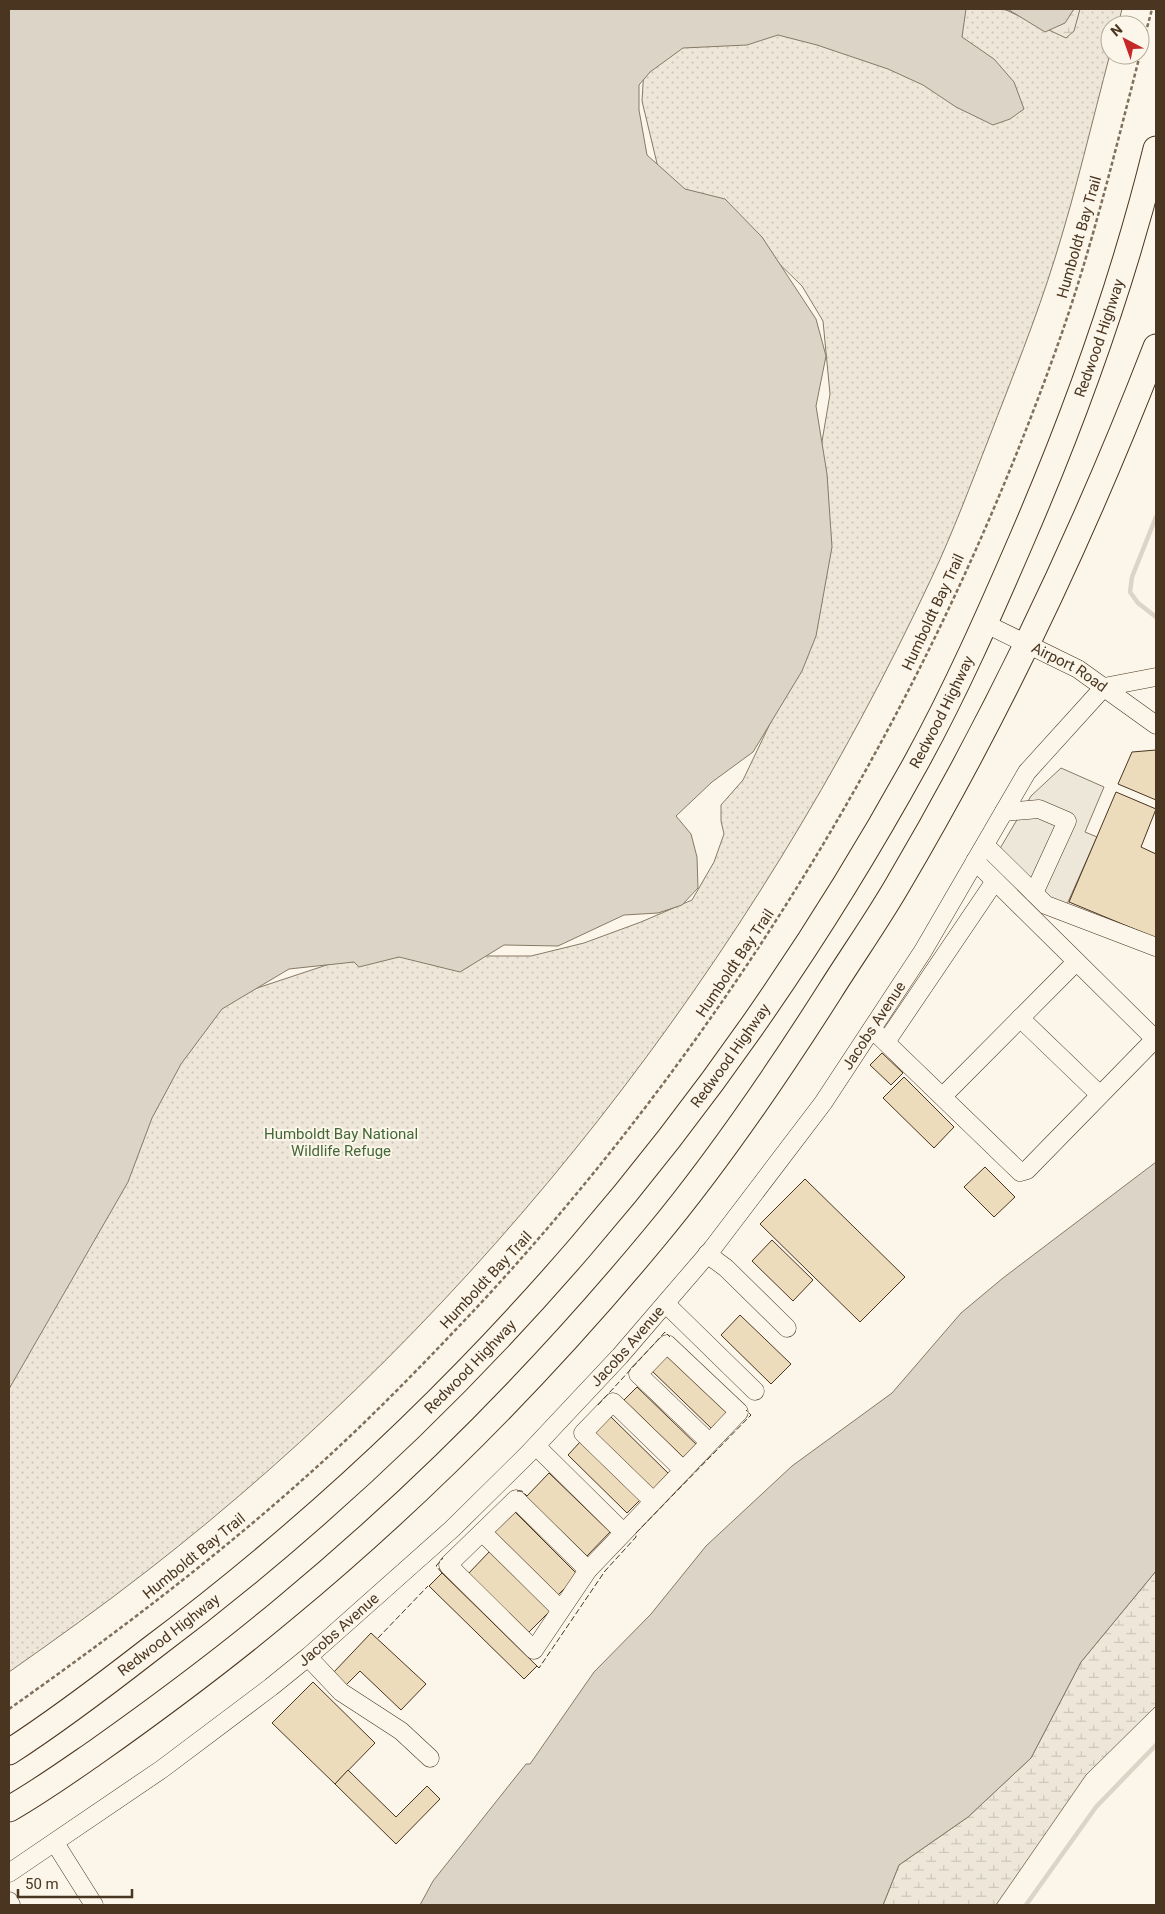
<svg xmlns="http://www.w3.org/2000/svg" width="1165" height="1914" viewBox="0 0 1165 1914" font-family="Roboto,sans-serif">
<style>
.grass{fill:url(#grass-dots);stroke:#887966}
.wetland{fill:url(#wetland-marsh);stroke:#887966}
.parking{fill:#ede7d9;stroke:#887966}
.water{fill:#dcd4c6;stroke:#887966}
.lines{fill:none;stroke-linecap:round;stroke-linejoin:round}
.stream{stroke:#dcd4c6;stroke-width:4.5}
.building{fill:#ecdcbc;stroke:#4a3520}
.minor-casing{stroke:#4a3520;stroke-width:19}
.highway-casing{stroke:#4a3520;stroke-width:27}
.path{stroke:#7f6f5c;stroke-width:2.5;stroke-dasharray:4 2.5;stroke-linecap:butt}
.minor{stroke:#fbf6e9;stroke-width:18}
.highway{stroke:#fbf6e9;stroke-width:25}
.fence{stroke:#4a3520;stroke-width:1;stroke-dasharray:6 2.5;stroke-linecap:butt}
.labels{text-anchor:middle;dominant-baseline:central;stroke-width:4;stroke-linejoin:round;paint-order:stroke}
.street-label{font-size:15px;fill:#4a3520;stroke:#fbf6e9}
.park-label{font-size:15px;fill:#436837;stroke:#fbf6e9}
</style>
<defs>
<pattern id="grass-dots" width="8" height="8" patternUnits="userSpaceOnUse" patternTransform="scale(1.25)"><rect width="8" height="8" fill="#ede6d9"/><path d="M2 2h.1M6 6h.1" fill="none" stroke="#cdc6ba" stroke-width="1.8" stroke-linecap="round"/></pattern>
<pattern id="wetland-marsh" width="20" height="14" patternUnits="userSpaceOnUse" patternTransform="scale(1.25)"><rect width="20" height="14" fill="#ede6d9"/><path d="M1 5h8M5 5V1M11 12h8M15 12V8" fill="none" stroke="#cdc6ba"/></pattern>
</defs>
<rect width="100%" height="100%" fill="#fbf6e9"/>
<path class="grass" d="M700 9H1122L1118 25H1110V54C1092 122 1076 191 1055 258 1036 319 1012 378 989 438 971 484 953 532 932 577 752 962 483 1310 147 1571 102 1606 56 1639 9 1672V1383L209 1004 384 946 488 956H531L584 943 641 922 692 900 714 862 724 834 721 821V805L743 780 777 709 830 394 823 321 802 286 763 248 661 180 642 101 644 68Z"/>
<g class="wetland">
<path d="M1004 9H1080L1074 31 1066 38Z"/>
<path d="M1156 1571V1706L1086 1775 996 1905H883L899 1865 968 1817 1031 1758 1081 1662Z"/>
</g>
<path class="parking" d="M1061 768 1104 787 1085 832 1097 837 1060 920 1039 911 992 862 1031 796Z"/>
<g class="water">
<path d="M9 9H966L962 37 994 59 1014 82 1024 109 1010 119 993 125 956 107 923 85 888 69 817 45 778 35 747 45 683 48 650 72 639 85V110L647 155 685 189 725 199 762 237 816 319 826 356 816 406 827 474 832 547 816 636 802 671 753 752 712 782 676 816 691 834 697 857 698 888 682 905 658 913 624 915 558 946 504 945 460 972 399 957 359 967 354 962 289 969 222 1009 181 1064 152 1118 128 1182 9 1389Z"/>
<path d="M991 9H1074L1065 23 1045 32 1009 10Z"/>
<path d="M1156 1162V1571L1081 1662 1031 1758 968 1817 899 1865 883 1905H420L433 1881 526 1764H530L594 1672 651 1614 706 1546 792 1466 892 1393 961 1313 1003 1278Z"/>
</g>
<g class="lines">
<g class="stream">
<path d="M1156 517 1132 577 1130 592 1138 603 1156 617"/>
<path d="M1026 1905 1096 1807 1156 1745"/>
</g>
</g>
<g class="building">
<path d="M1156 750V800L1118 784 1132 752Z"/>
<path d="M1116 792 1156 809 1141 847 1156 854V938L1069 902Z"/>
<path d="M882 1053 903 1073 891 1085 870 1065Z"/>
<path d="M904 1077 954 1127 934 1148 883 1098Z"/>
<path d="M985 1167 1015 1197 994 1217 964 1187Z"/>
<path d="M805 1179 905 1277 860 1322 760 1224Z"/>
<path d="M772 1240 813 1280 793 1301 752 1261Z"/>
<path d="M740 1315 791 1364 771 1384 721 1335Z"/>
<path d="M668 1352 729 1411 712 1429 651 1370Z"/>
<path d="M637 1387 700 1448 687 1461 624 1400Z"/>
<path d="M610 1416 670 1475 653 1493 592 1433Z"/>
<path d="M580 1442 640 1500 627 1513 568 1455Z"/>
<path d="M549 1473 610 1532 587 1556 526 1497Z"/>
<path d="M513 1510 578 1575 557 1596 492 1531Z"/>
<path d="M490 1551 551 1610 527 1634 467 1575Z"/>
<path d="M442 1573 537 1666 524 1679 429 1586Z"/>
<path d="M371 1633 426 1684 401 1710 360 1671 346 1685 333 1673Z"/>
<path d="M313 1682 375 1743 335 1784 272 1723Z"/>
<path d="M348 1770 396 1817 427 1786 440 1799 396 1844 335 1784Z"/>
</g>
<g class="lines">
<g class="minor-casing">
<g id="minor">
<path id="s1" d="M986 624 1078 669 1156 725"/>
<path d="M1104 687 1156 677"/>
<path d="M1004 812 1039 809 1067 821 1034 893"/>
<path d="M985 845 1046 905 1156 947"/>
<path d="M975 861 1155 1039"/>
<path d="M1020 1018 1100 1095"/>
<path d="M872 1029 1020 1172 1027 1170 1156 1038"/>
<path d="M886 1042 995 881"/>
<path d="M943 1096 1076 962"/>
<path d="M707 1254 726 1268 787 1328"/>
<path d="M666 1304 755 1391"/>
<path d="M536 1446 623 1532"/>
<path d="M653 1501 583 1433 613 1402 683 1470"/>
<path d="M482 1532 516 1499 588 1570"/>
<path d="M561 1610 482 1532 448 1565 534 1650 588 1570 739 1412 667 1344 638 1374 709 1442"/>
<path d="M308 1657 341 1692 401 1731 430 1758"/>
<path d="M55 1843 94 1905"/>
<path id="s2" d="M9 1873 162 1769 271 1687 308 1657 452 1529 528 1454 620 1356 712 1249 823 1103 923 951 1027 772 1104 687"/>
<path d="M9 1901 11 1905"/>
</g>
</g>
<g class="highway-casing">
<g id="highway">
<path id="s3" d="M9 1752C57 1721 103 1686 148 1651 467 1412 725 1110 917 761 956 690 989 615 1021 541 1076 414 1123 283 1156 149"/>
<path d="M9 1809C39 1792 67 1772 96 1752 161 1706 224 1659 285 1608 419 1497 543 1372 654 1238 719 1160 776 1076 830 991 852 956 876 922 897 886 998 715 1084 533 1156 347"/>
</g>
</g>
<path class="path" d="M9 1709C121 1630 230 1547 331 1454 383 1406 432 1355 480 1304 736 1027 932 699 1058 344 1097 234 1122 121 1152 9"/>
<use href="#minor" class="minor"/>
<use href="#highway" class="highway"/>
<g class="fence">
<path d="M598 1405 665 1332 670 1337"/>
<path d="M517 1491H522L527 1496"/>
<path d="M442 1573 436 1566 443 1558"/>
<path d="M378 1638 428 1586"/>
<path d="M537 1666 539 1668 605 1571 636 1537V1533L751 1415 746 1410"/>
</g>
</g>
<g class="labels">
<g class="street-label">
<text transform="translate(1079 237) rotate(-74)">Humboldt Bay Trail</text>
<text stroke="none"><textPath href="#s3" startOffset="1818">Redwood Highway</textPath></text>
<text transform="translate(933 612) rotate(-65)">Humboldt Bay Trail</text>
<text stroke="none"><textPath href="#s1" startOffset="94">Airport Road</textPath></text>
<text stroke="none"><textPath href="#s3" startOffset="1412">Redwood Highway</textPath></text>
<text transform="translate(735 963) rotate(-56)">Humboldt Bay Trail</text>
<text stroke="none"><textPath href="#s2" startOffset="1220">Jacobs Avenue</textPath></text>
<text stroke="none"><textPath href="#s3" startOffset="1008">Redwood Highway</textPath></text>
<text transform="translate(486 1280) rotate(-47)">Humboldt Bay Trail</text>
<text stroke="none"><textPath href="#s2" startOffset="815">Jacobs Avenue</textPath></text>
<text stroke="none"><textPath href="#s3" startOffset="602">Redwood Highway</textPath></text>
<text transform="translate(194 1556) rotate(-39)">Humboldt Bay Trail</text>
<text stroke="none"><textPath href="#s2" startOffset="410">Jacobs Avenue</textPath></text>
<text stroke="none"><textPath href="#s3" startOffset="198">Redwood Highway</textPath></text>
</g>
<g class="park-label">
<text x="341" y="1134">Humboldt Bay National<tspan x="341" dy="17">Wildlife Refuge</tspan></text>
</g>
</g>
<rect width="1165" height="1914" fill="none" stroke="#4a3520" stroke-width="20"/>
<g transform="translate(1125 40) rotate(319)"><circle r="24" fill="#fbf6e9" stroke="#b4a999"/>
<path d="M0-4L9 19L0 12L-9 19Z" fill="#c62828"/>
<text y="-8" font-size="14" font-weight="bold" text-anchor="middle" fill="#4a3520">N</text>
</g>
<path d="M18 1889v8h114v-8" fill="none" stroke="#4a3520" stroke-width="2.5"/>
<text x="25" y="1889" font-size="15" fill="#4a3520" stroke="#fbf6e9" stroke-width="4" paint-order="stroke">50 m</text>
</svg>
